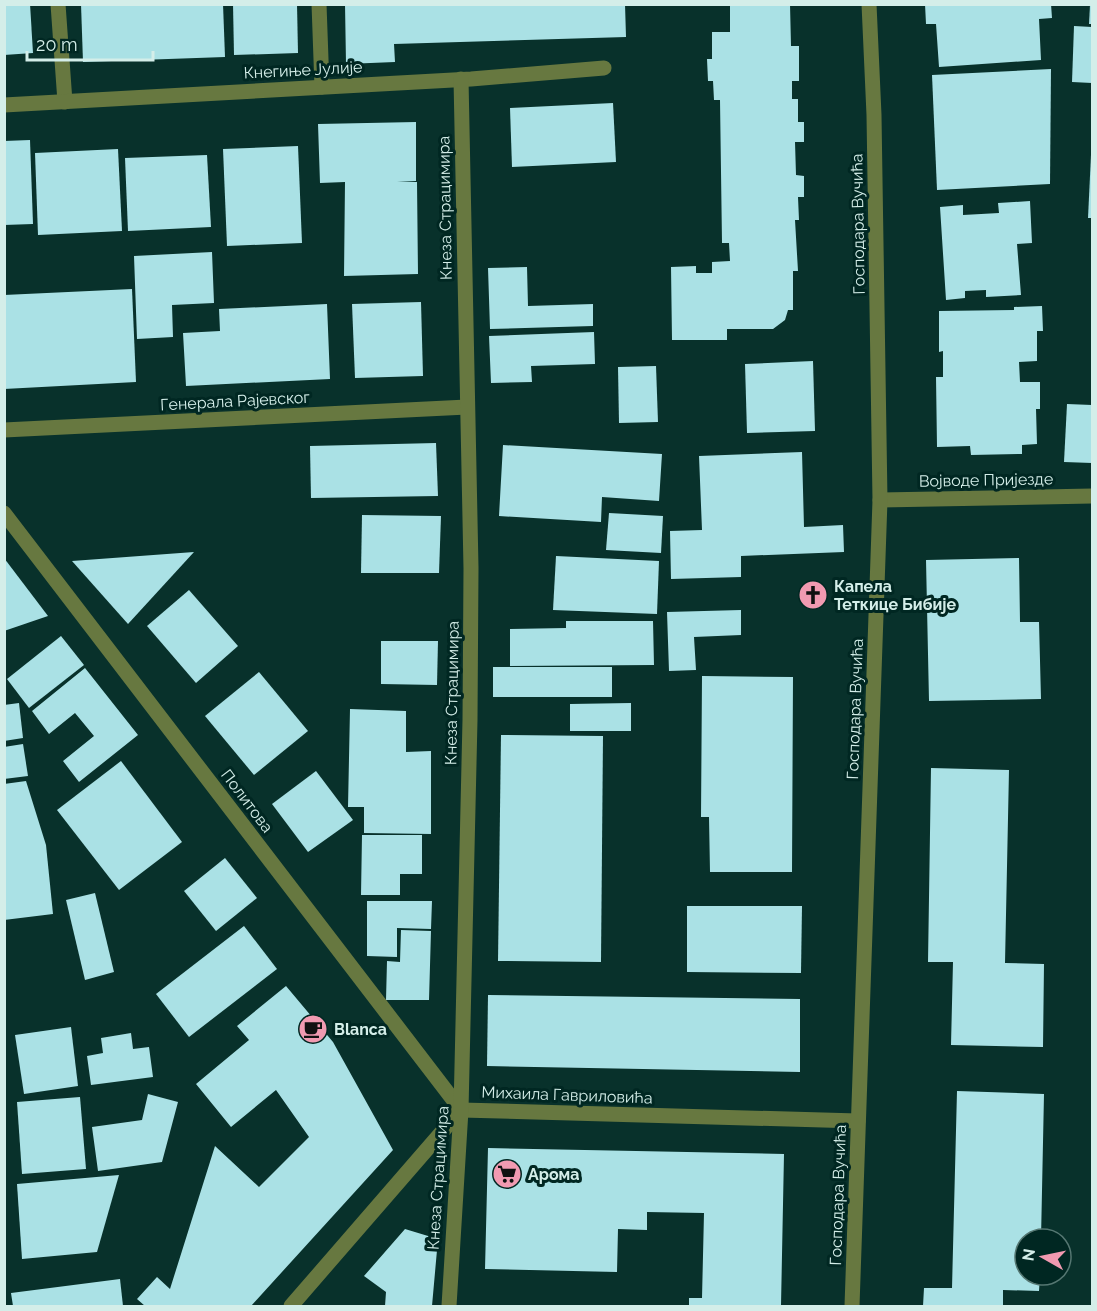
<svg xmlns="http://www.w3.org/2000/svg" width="1097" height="1311" viewBox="0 0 1097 1311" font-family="Raleway,sans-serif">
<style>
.building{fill:#aae1e5}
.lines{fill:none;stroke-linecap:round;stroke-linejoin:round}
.minor{stroke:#677840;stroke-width:15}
.labels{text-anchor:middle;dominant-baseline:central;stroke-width:6;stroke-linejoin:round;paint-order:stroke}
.street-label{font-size:16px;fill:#d4eee9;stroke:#002722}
.poi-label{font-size:16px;font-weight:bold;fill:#d4eee9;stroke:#002722;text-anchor:start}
</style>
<rect width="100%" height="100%" fill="#08312b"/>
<g class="building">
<path d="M4 4H30L33 53 4 55Z"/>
<path d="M81 4H223L225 57 83 62Z"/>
<path d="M233 4H297L298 53 234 55Z"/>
<path d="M345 4H625L626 37 394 44 395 62 346 64Z"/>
<path d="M730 4H790L791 46H799V81H792V99H798V122H804V142H795L796 175 804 176V197H798L799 220H795L798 271H793V310H788L785 320 773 329H727V340H672L671 267 696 266V273H712V262L730 261 729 243H722L720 100H714L713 81H708L707 59H712V32H730Z"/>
<path d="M925 4H1051L1052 18 1039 19 1041 60 939 67 936 24H926Z"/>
<path d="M1090 5H1092V24H1089Z"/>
<path d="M1074 26 1092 27V83L1072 82Z"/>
<path d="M1051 69 1050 184 937 190 932 75Z"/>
<path d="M613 103 616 162 512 167 510 108Z"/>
<path d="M416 122V181L397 182H417L418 274 344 276 345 182 320 183 318 124Z"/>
<path d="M30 140 33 224 4 225V141Z"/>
<path d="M298 146 302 243 227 246 223 149Z"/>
<path d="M118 149 122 231 38 235 35 153Z"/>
<path d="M207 155 211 227 128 231 125 158Z"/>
<path d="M1091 155H1092V218H1088Z"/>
<path d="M1030 201 1032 243 1017 244 1021 295 986 297V290L965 291V298L946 300 940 207 963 205V215L999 213 998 203Z"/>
<path d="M212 252 214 303 172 305 173 337 137 339 134 256Z"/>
<path d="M527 267 528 306 593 304V326L490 329 488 268Z"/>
<path d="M132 289 136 382 4 389V295Z"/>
<path d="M421 302 423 376 355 378 352 304Z"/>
<path d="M327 304 330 379 186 386 183 333 220 331 219 309Z"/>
<path d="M1042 306 1043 331H1037V361L1019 362 1020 382H1040V409H1036L1037 444 1022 445V454L971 455 970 446 937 447 936 377H943V351L939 352V311L1014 310V307Z"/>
<path d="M594 332 595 364 531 366 532 382 491 383 489 336Z"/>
<path d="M813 361 815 431 747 433 745 364Z"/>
<path d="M656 366 658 422 619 423 618 367Z"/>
<path d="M1067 404 1092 405V463L1064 462Z"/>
<path d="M436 443 438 496 311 498 310 446Z"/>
<path d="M503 445 662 454 659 501 602 497 601 522 499 516Z"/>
<path d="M802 452 804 527 843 525 844 552 741 556V577L671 579 670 531 702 530 699 456Z"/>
<path d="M609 513 663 516 661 553 606 550Z"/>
<path d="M362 515 441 516 439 573H361Z"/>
<path d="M194 552 128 624 72 561Z"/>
<path d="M556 556 659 561 657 614 553 610Z"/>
<path d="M4 558 48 616 4 631Z"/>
<path d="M1019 558 1020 622H1039L1041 699 929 701 926 560Z"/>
<path d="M822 584 823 604 804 605 803 585Z"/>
<path d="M189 590 238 646 196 683 147 626Z"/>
<path d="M741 610V635L694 637 696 670 669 671 667 612Z"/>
<path d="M566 621H653L654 665 510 666V629L566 628Z"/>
<path d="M61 636 84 665 29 708 7 679Z"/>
<path d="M381 641H438L437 685 381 684Z"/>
<rect x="493" y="667" width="119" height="30"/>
<path d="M85 668 138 735 79 782 63 761 94 736 75 713 49 734 32 711Z"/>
<path d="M259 672 308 731 254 775 205 716Z"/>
<path d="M702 676 793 677 792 872H710L709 817H701Z"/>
<path d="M19 703 23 738 4 741V705Z"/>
<path d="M631 703V731H570V704Z"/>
<path d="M350 709 406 711V752L431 751V834L364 833V807H348Z"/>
<path d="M501 735 603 736 601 962 498 961Z"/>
<path d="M23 744 28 776 4 779V747Z"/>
<path d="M121 761 182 842 119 890 57 810Z"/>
<path d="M931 768 1009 770 1005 963 1044 964 1043 1047 951 1045 953 962H928Z"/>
<path d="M316 771 353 820 308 852 272 804Z"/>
<path d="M26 781 46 845 53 914 4 920V784Z"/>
<path d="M362 835H422V874H400V895H361Z"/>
<path d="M225 858 257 898 216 931 184 891Z"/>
<path d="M95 893 114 972 85 980 66 900Z"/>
<path d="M367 901H432L431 929 397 928V957L367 956Z"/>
<path d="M687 906H802L801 973 687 972Z"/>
<path d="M244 926 277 969 189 1037 156 994Z"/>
<path d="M401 930 431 931 429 1000H386L387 961 400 962Z"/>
<path d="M286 986 333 1042 393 1150 251 1306H145L137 1299 157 1277 170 1289 215 1146 259 1187 309 1137 276 1090 231 1127 196 1084 249 1040 237 1026Z"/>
<path d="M488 995 800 999V1072L487 1066Z"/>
<path d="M71 1027 78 1086 24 1094 15 1035Z"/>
<path d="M131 1033 133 1049 149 1047 153 1077 91 1085 87 1056 103 1053 101 1038Z"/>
<path d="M957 1091 1044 1094 1041 1239H1025V1275H1040L1039 1291 1003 1290V1306H923L924 1288H952Z"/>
<path d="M148 1094 178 1102 162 1162 98 1171 92 1127 142 1120Z"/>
<path d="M80 1097 86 1169 22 1174 17 1102Z"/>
<path d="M488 1148 784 1154 781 1306H689V1298H702L704 1213 647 1212V1230L618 1229 617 1272 485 1269Z"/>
<path d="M119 1175 97 1252 22 1259 17 1184Z"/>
<path d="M405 1229 438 1239 432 1306H385L386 1292 364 1276Z"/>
<path d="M120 1279 123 1306H13L11 1293Z"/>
</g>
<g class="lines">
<g class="minor">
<path d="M58 4 65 102"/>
<path d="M319 4 322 87"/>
<path d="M4 105 471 79 604 68"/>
<path d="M4 430 467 407"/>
<path d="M880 500 1092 496"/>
<path d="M4 513 461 1110"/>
<path d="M461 1110 858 1121"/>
<path d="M291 1306 461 1110"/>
<path d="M449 1306 461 1110 470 720 471 568 461 79"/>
<path d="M852 1306 880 500 874 115 869 4"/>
</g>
</g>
<defs>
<g id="church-disc" transform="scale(1.5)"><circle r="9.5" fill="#f19ab1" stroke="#002722"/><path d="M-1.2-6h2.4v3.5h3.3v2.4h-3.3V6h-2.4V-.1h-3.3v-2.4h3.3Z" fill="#111"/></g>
<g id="cafe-disc" transform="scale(1.5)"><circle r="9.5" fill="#f19ab1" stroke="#002722"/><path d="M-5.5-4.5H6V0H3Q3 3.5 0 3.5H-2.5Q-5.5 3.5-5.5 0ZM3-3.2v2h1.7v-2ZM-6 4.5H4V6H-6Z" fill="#111"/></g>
<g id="supermarket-disc" transform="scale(1.5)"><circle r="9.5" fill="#f19ab1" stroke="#002722"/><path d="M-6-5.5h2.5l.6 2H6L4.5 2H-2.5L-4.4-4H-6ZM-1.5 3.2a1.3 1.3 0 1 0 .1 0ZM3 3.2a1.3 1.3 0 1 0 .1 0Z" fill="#111"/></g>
</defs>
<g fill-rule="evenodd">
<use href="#church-disc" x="813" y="595"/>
<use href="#cafe-disc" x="313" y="1029"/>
<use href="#supermarket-disc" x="507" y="1174"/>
</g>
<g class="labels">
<g class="street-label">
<text transform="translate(303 70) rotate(-3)">Кнегиње Јулије</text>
<text transform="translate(445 208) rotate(-91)">Кнеза Страцимира</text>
<text transform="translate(858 224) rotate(-91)">Господара Вучића</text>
<text transform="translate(235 401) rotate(-3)">Генерала Рајевског</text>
<text transform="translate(986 480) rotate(-1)">Војводе Пријезде</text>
<text transform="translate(452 693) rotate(-89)">Кнеза Страцимира</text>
<text transform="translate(855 709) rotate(-88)">Господара Вучића</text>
<text transform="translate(247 801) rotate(53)">Политова</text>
<text transform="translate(567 1095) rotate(2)">Михаила Гавриловића</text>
<text transform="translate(438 1178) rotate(-86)">Кнеза Страцимира</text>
<text transform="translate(838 1195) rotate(-88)">Господара Вучића</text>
</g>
<g class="poi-label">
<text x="834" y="586">Капела<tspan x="834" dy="18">Теткице Бибије</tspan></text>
<text x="334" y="1029">Blanca</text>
<text x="528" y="1174">Арома</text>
</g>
</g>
<rect width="1097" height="1311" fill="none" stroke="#d4eee9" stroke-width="12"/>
<g transform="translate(1043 1257) rotate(279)"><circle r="28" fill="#002722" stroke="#557772" stroke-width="1.5"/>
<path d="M0-4.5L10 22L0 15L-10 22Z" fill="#f19ab1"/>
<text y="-9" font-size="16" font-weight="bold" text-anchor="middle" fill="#d4eee9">N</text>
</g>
<path d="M27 51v9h126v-9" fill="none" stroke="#d4eee9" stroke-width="3"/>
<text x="36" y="51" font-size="18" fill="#d4eee9" stroke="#002722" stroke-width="4.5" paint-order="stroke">20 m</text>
</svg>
